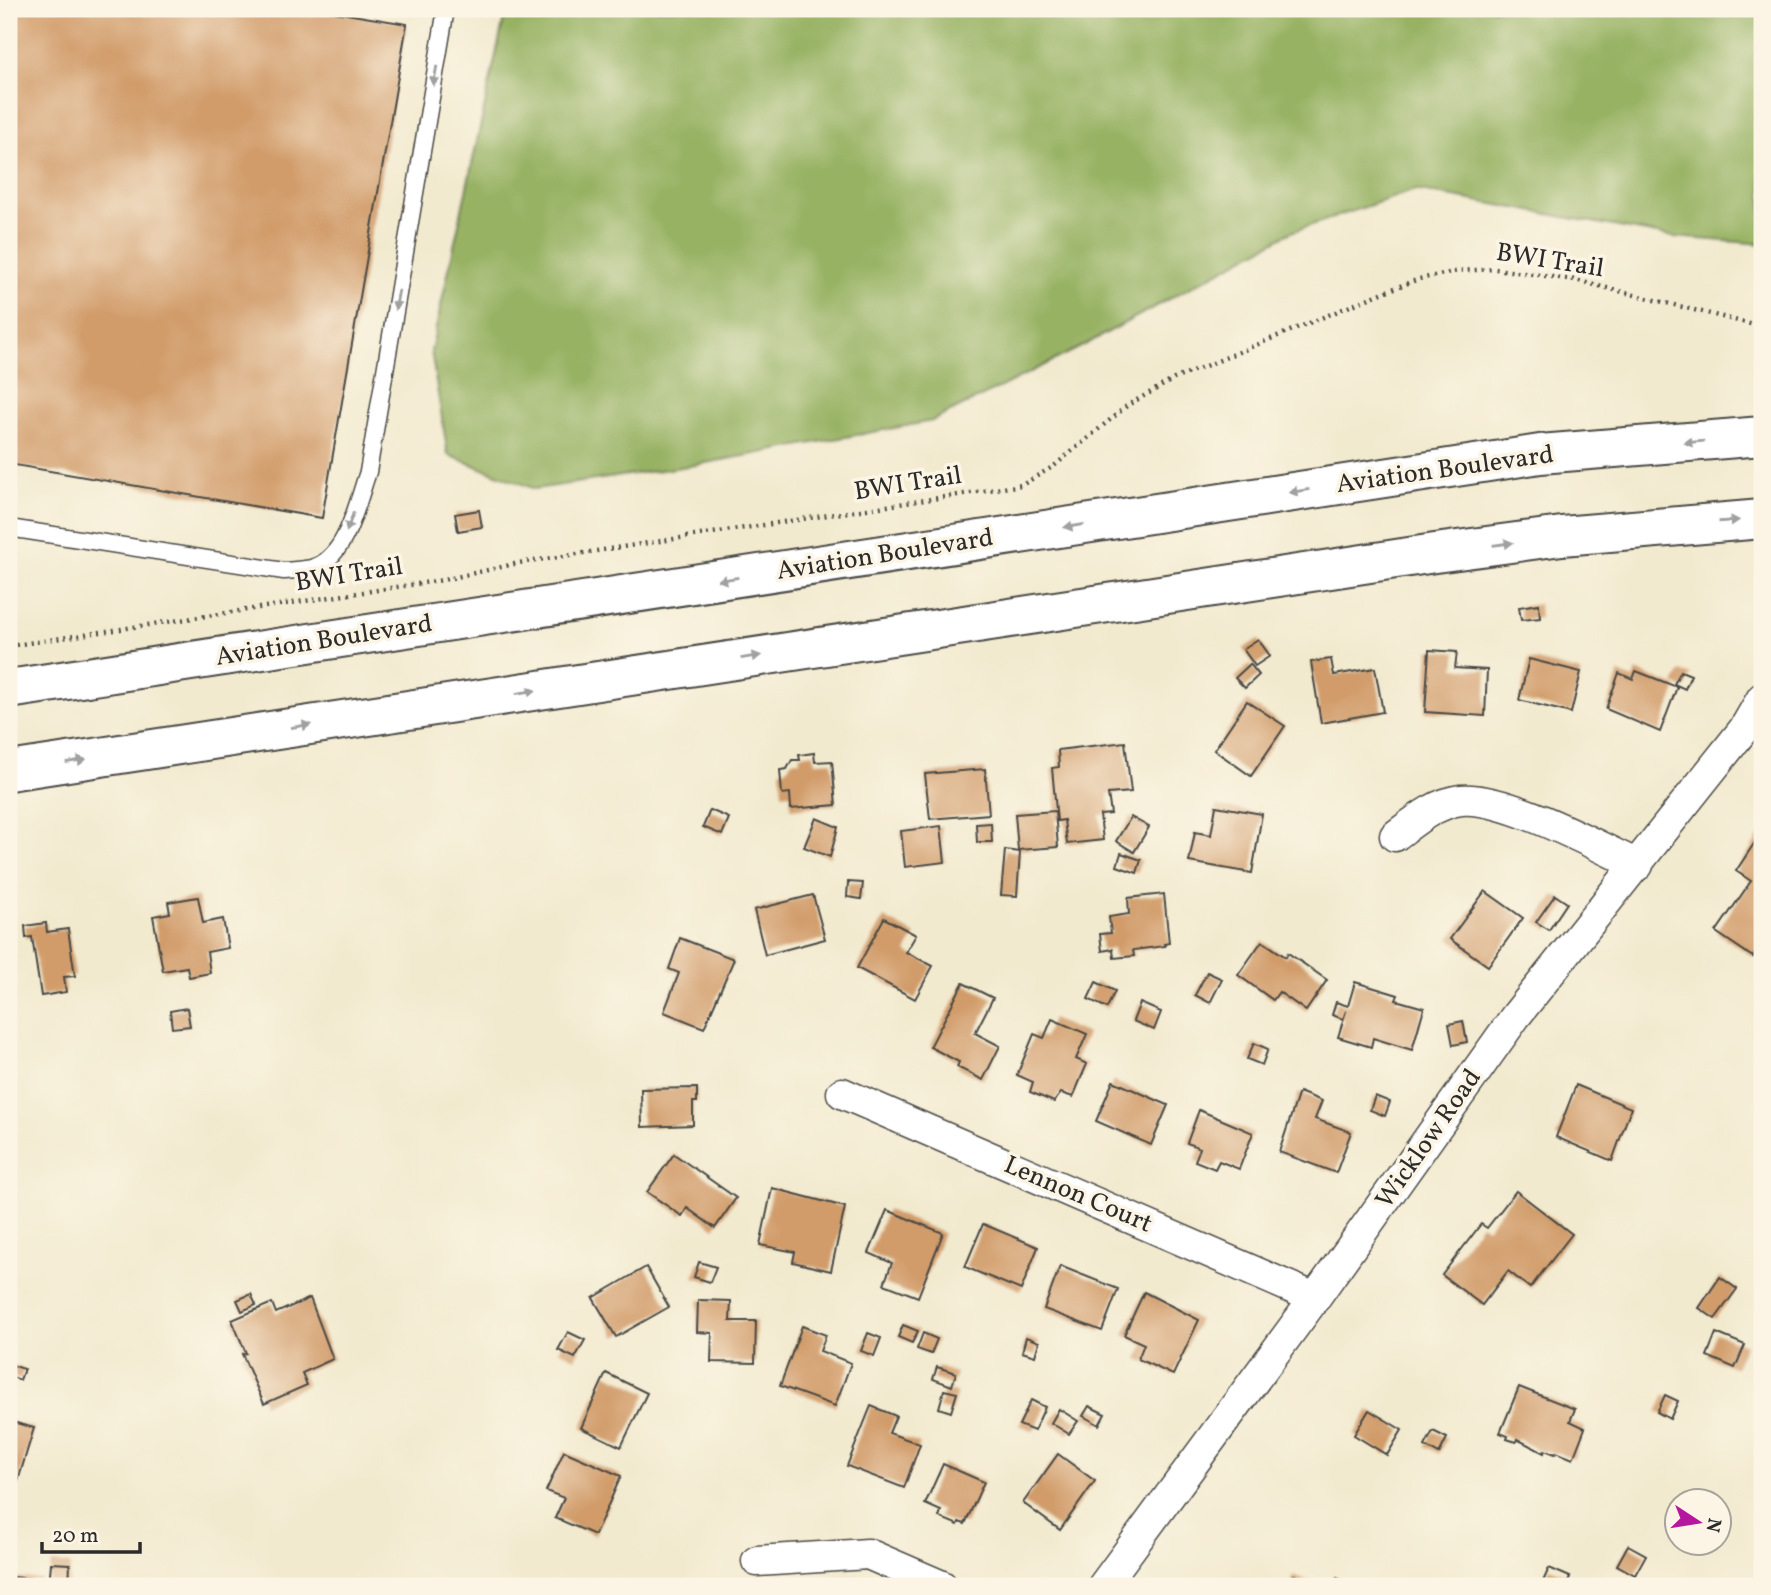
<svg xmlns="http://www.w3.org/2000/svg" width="1771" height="1595" viewBox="0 0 1771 1595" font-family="Vollkorn,serif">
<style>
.forest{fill:#97b264;stroke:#616e48;stroke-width:2}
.building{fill:#d19c6a}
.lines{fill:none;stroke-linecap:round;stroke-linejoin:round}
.service-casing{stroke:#494844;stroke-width:19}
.minor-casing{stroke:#494844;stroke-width:33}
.primary-casing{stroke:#494844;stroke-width:42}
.path{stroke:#494844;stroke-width:4.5;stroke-dasharray:2 5;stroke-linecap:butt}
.service{stroke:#fff;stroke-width:16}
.minor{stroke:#fff;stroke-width:30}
.primary{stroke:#fff;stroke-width:38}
.oneway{fill:#a0a0a0}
.labels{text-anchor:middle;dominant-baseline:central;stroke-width:7;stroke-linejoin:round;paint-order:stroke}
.street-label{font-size:26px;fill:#2b2b2b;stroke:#fcf5e5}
</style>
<rect width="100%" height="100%" fill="#fcf5e5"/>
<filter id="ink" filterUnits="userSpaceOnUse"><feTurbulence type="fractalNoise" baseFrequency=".0143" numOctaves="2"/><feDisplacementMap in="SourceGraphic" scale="14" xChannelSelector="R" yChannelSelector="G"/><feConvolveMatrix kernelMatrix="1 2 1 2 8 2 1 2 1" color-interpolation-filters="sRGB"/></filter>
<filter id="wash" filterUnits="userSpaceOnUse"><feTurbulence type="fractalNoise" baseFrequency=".00686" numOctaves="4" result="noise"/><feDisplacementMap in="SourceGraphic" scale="28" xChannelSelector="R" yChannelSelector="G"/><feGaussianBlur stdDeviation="1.57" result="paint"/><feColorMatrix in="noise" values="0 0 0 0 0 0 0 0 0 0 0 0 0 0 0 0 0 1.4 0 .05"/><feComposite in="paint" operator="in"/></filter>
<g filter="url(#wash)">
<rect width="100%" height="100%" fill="#f2eacf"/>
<path class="forest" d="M506 9H1762V244L1674 237 1415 190 1291 232 1081 347 932 421 695 465 535 489 448 455 431 351Z"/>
<g id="blocks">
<g class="building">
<path d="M9 9H316L407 24 322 518 9 464Z"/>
<path d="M479 510 482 527 458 531 455 514Z"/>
<path d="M1539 604 1540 618 1521 620 1519 607Z"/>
<path d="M1258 639 1270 656 1255 666 1243 649Z"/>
<path d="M1429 650 1457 652 1455 668 1487 670 1485 716 1425 712Z"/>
<path d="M1331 659 1334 675 1375 668 1383 712 1321 723 1311 662Z"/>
<path d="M1529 659 1581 672 1571 713 1519 700Z"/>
<path d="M1250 664 1259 675 1245 688 1235 678Z"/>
<path d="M1636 671 1677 687 1660 732 1606 709 1619 673 1633 679Z"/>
<path d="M1681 671 1691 675 1685 689 1674 684Z"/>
<path d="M1247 701 1285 726 1251 776 1214 750Z"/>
<path d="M1125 742 1131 792 1108 794 1111 814 1100 815 1103 840 1067 844 1064 820 1057 821 1052 768 1059 767 1058 750Z"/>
<path d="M814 753 815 762 832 761 836 805 791 809 790 793 782 794 780 770 787 769 792 760H800L799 755Z"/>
<path d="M985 769 989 814 930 819 925 774Z"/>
<path d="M1216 806 1262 814 1252 873 1189 862 1195 832 1211 835Z"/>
<path d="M710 810 729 818 722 835 703 827Z"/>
<path d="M1055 811 1058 847 1018 850 1015 814Z"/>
<path d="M1131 817 1149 827 1134 852 1116 841Z"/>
<path d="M816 818 838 827 830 857 804 847Z"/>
<path d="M991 823 992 842H977L976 824Z"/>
<path d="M941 826 945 862 905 867 901 831Z"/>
<path d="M1759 836 1762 839V959L1755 954 1753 957 1716 932 1751 881 1736 871Z"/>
<path d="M1005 850 1020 852 1017 896 1001 895Z"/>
<path d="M1121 853 1141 860 1137 873 1117 866Z"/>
<path d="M848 882 863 883 861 899 847 897Z"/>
<path d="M1485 891 1523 918 1488 966 1450 939Z"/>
<path d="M1164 894 1169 943 1164 944 1165 946 1133 950 1134 956 1114 958 1113 949 1102 951 1100 934 1111 933 1109 917 1129 914 1128 898Z"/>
<path d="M813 895 825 939 765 955 754 910Z"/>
<path d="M1555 895 1567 903 1549 930 1536 922Z"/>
<path d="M198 897 203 923 223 919 228 948 207 952 210 973 189 977 187 967 163 971 153 916 170 913 168 902Z"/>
<path d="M884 918 916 935 906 952 933 966 915 999 857 968Z"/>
<path d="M46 923 47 932 68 929 75 976 64 977 66 992 41 996 32 937 26 938 25 926Z"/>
<path d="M680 938 734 959 704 1028 664 1012 679 973 669 969Z"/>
<path d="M1262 941 1286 957 1288 953 1327 980 1306 1011 1279 992 1273 1000 1238 975Z"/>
<path d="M1207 972 1222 979 1210 1003 1195 995Z"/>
<path d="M1096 982 1115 991 1107 1008 1088 999Z"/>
<path d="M1355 982 1398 995 1396 1000 1424 1008 1412 1050 1373 1038 1371 1047 1338 1037 1346 1011 1343 1019 1332 1015 1336 1002 1348 1006Z"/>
<path d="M963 983 993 998 975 1033 1000 1046 983 1080 957 1067 959 1062 930 1047Z"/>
<path d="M1140 1003 1161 1012 1154 1030 1133 1021Z"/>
<path d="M187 1008 190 1026 172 1028 170 1011Z"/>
<path d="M1052 1019 1087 1034 1076 1059 1087 1064 1073 1097 1061 1093 1054 1102 1030 1092 1033 1082 1017 1075 1034 1034 1044 1038Z"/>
<path d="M1463 1021 1467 1042 1453 1045 1449 1024Z"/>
<path d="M1254 1043 1268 1049 1262 1065 1247 1059Z"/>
<path d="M1113 1081 1168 1105 1151 1145 1096 1121Z"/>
<path d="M1576 1085 1631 1108 1612 1161 1556 1137Z"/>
<path d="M697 1088V1102H693V1125L642 1127 641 1089Z"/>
<path d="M1299 1092 1322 1101 1315 1119 1351 1132 1336 1173 1279 1152Z"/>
<path d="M1375 1096 1390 1102 1385 1116 1370 1110Z"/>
<path d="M1199 1110 1253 1133 1239 1169 1219 1161 1215 1169 1195 1161 1200 1148 1187 1143Z"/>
<path d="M674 1154 736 1198 715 1228 687 1208 682 1216 647 1192Z"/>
<path d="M772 1188 845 1207 831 1271 793 1262 795 1252 760 1245Z"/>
<path d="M1516 1191 1572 1234 1530 1288 1508 1271 1482 1305 1442 1275 1481 1224 1487 1228Z"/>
<path d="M887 1210 943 1233 918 1297 884 1284 892 1263 869 1253Z"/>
<path d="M983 1224 1038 1247 1021 1290 965 1267Z"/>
<path d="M699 1262 716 1267 710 1282 694 1277Z"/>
<path d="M1060 1266 1118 1289 1102 1331 1044 1309Z"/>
<path d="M646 1267 669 1307 616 1337 593 1298Z"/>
<path d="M1720 1277 1737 1289 1715 1319 1699 1308Z"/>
<path d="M1144 1292 1199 1320 1173 1375 1138 1359 1144 1344 1124 1335Z"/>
<path d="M251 1294 256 1305 242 1311 237 1300Z"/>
<path d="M310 1298 333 1359 302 1373 307 1385 264 1404 242 1354 246 1353 232 1320 272 1303 276 1313Z"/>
<path d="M698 1300 731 1301 730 1321H756L755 1363 711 1362 712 1333 697 1332Z"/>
<path d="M903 1325 918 1331 912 1343 898 1337Z"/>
<path d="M802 1326 826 1335 820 1351 851 1363 835 1406 780 1386Z"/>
<path d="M568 1332 585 1340 575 1358 558 1350Z"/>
<path d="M868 1333 881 1338 874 1356 861 1351Z"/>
<path d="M923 1333 937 1339 931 1354 917 1349Z"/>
<path d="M1716 1333 1745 1345 1735 1368 1707 1356Z"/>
<path d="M1026 1337 1039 1342 1035 1356 1022 1352Z"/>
<path d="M9 1364 24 1369 20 1380 9 1376Z"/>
<path d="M937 1367 956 1373 952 1386 933 1379Z"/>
<path d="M606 1373 647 1393 621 1447 581 1428Z"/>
<path d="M1519 1387 1575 1409 1570 1421 1585 1428 1573 1459 1556 1452 1555 1454 1545 1450 1544 1453 1517 1439 1516 1442 1507 1439 1508 1436 1500 1433Z"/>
<path d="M944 1390 957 1393 951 1412 939 1408Z"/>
<path d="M1665 1395 1678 1401 1670 1419 1657 1412Z"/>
<path d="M1031 1400 1045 1407 1034 1431 1019 1425Z"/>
<path d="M871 1406 896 1416 889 1433 920 1444 904 1488 847 1466Z"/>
<path d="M1089 1406 1105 1414 1099 1425 1083 1416Z"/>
<path d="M1059 1409 1078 1421 1069 1434 1051 1423Z"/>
<path d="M1369 1410 1402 1430 1387 1455 1354 1435Z"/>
<path d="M9 1421 34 1428 11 1504 9 1503Z"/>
<path d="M1433 1431 1447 1438 1439 1454 1425 1446Z"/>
<path d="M564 1451 621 1476 595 1535 555 1518 564 1498 546 1491Z"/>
<path d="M1058 1454 1095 1481 1060 1530 1023 1503Z"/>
<path d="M943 1464 984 1482 965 1524 959 1522 958 1525 939 1517 941 1511 925 1504Z"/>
<path d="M1628 1545 1646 1555 1635 1575 1617 1565Z"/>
<path d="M51 1563 70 1564 69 1586H49Z"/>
<path d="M1549 1568 1570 1577 1566 1586H1541Z"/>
<path d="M1294 1575 1320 1586H1290Z"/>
<path d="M9 1577 41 1579V1586H9Z"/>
<path d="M1337 1578 1356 1586H1334Z"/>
</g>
</g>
</g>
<g filter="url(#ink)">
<use href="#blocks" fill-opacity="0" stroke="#494844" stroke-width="2"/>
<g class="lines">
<g class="service-casing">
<path id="service" d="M9 528 284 571C292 570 302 570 311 568 347 559 357 502 368 472L446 9"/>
</g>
<g class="minor-casing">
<g id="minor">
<path d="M1395 836C1415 821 1436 803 1461 800 1506 796 1596 846 1638 865"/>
<path d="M842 1093 1315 1298"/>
<path d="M757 1561 868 1554 942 1586"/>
<path d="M1103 1586 1315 1298 1515 1017 1744 729 1762 698"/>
</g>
</g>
<g class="primary-casing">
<g id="primary">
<path d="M9 689 1540 454 1762 436"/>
<path d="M9 771 1435 553 1562 536 1762 519"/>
</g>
</g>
<path class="path" d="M9 646 443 580 519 563 1022 485 1054 466 1128 405 1174 379 1384 292 1419 279 1458 271 1495 269 1575 280 1762 327"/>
<use href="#service" class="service"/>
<use href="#minor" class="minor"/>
<use href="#primary" class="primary"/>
</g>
<defs><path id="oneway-solid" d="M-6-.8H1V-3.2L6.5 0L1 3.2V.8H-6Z" transform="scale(1.75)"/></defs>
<g class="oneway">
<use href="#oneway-solid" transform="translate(435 76) rotate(100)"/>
<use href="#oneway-solid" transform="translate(397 300) rotate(100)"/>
<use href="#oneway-solid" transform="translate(1694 442) rotate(175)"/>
<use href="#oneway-solid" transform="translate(1299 491) rotate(171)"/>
<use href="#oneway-solid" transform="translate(1729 521) rotate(-4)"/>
<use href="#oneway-solid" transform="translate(350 522) rotate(110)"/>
<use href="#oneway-solid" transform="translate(1074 526) rotate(171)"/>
<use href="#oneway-solid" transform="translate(1503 544) rotate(-8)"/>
<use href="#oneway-solid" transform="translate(728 579) rotate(171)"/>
<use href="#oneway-solid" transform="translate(751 657) rotate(-9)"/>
<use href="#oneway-solid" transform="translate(526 692) rotate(-9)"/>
<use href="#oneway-solid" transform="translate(301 726) rotate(-9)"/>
<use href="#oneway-solid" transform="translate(76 761) rotate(-9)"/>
</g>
</g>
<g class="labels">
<g class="street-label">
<text transform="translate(1550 261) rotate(9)">BWI Trail</text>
<text transform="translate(1445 470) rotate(-8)">Aviation Boulevard</text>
<text transform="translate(908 484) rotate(-9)">BWI Trail</text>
<text transform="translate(885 555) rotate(-9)">Aviation Boulevard</text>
<text transform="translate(349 575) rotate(-9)">BWI Trail</text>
<text transform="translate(324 641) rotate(-9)">Aviation Boulevard</text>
<text transform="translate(1429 1139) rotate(-55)">Wicklow Road</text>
<text transform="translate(1078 1195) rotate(23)">Lennon Court</text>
</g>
</g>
<rect width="1771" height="1595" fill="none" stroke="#fcf5e5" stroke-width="35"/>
<g transform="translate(1698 1522) rotate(102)"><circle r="33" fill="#fcf5e5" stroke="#a8a49b" stroke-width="2"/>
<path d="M0-5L12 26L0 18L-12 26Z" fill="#b5179e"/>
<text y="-10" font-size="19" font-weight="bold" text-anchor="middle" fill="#2b2b2b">N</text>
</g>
<path d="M42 1542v10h98v-10" fill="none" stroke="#2b2b2b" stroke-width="3.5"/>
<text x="52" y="1542" font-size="21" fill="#2b2b2b" stroke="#fcf5e5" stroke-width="5" paint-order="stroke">20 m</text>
</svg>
